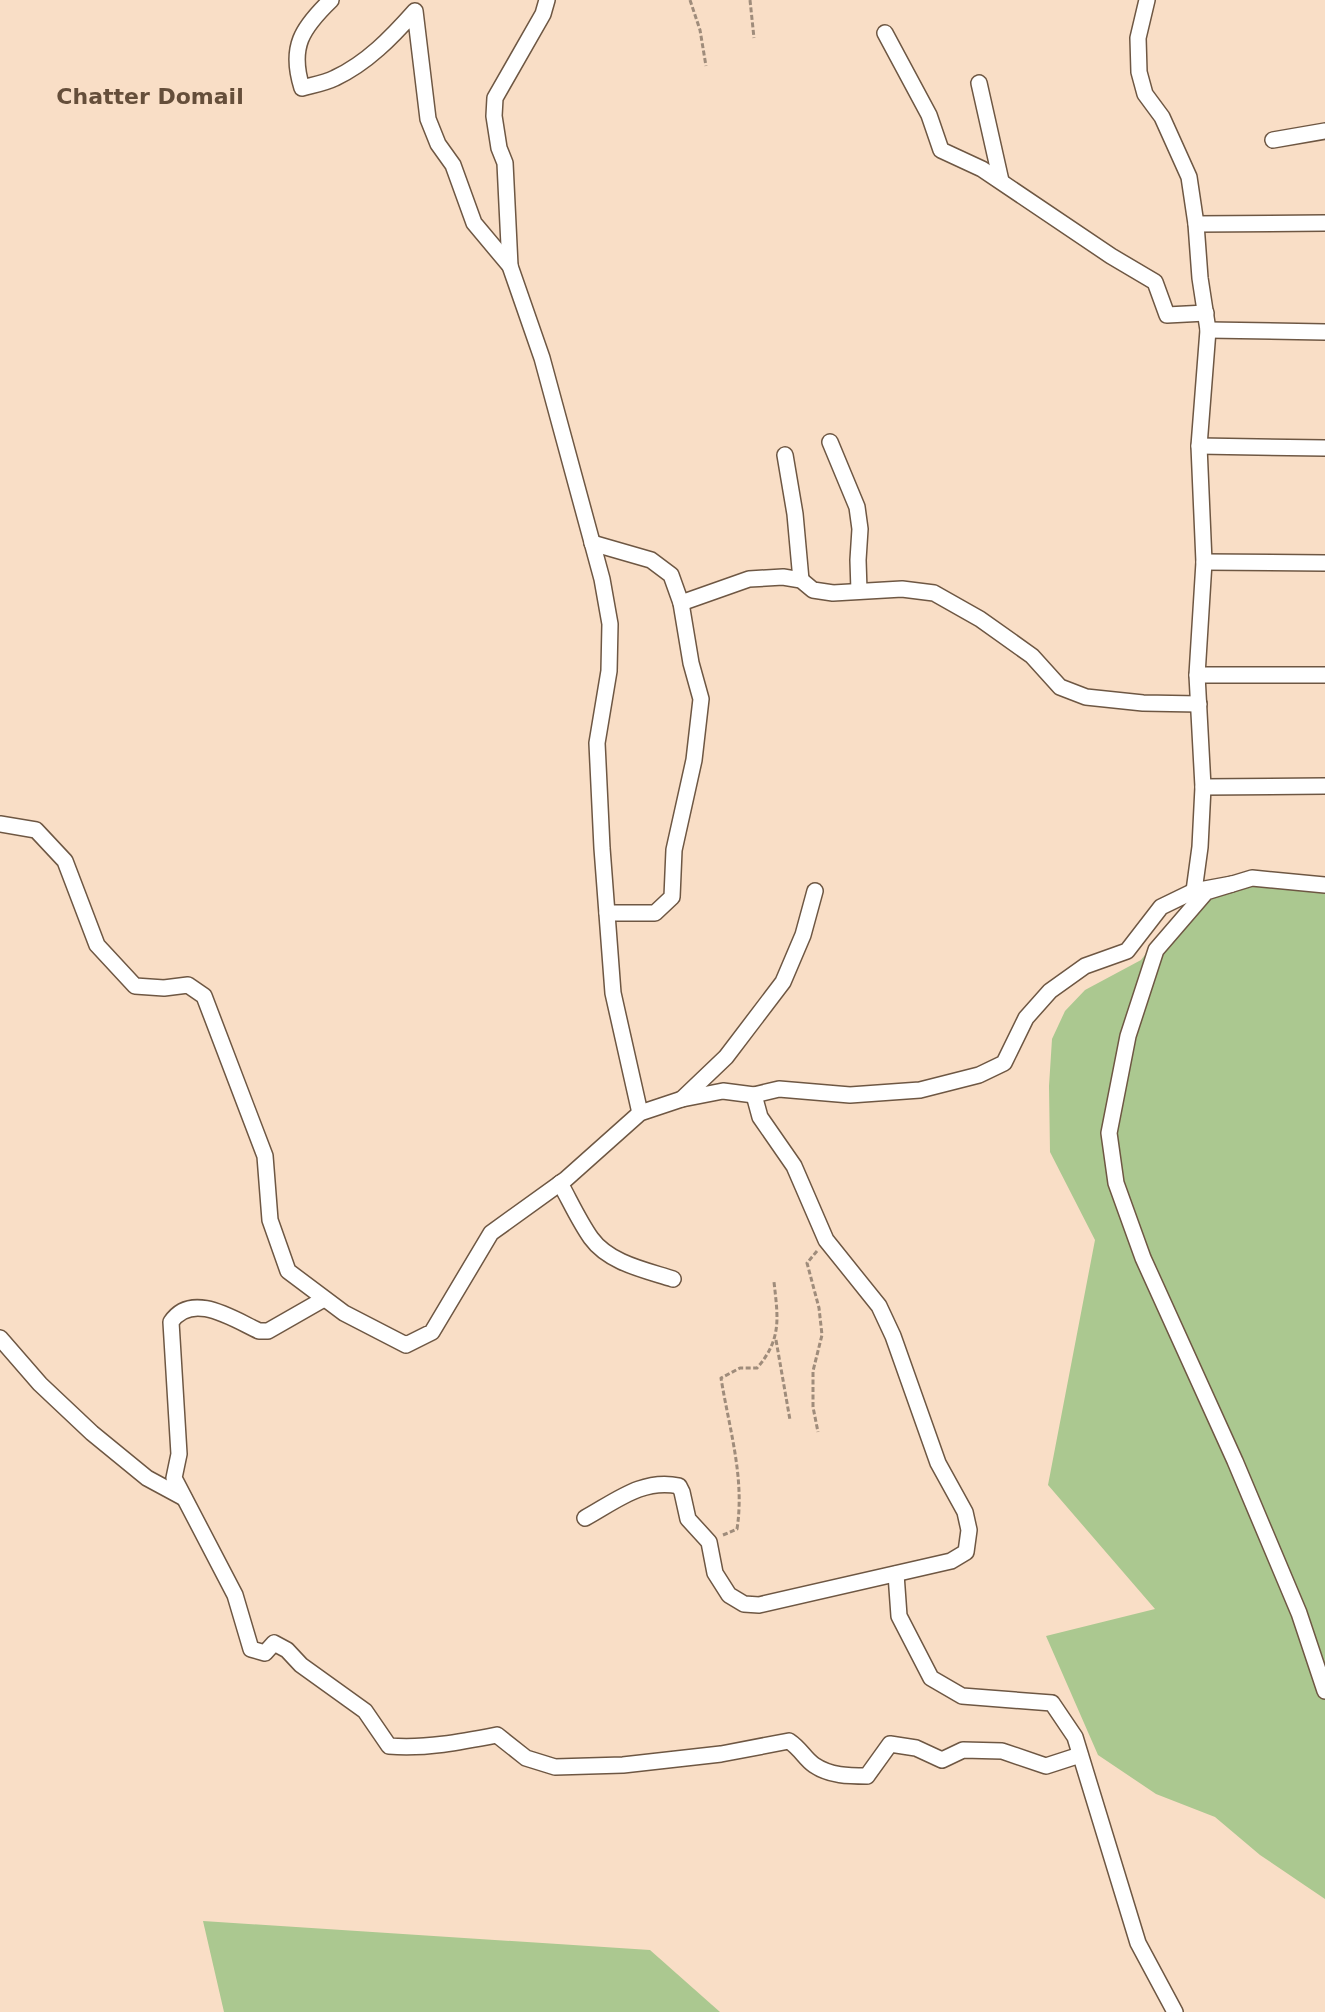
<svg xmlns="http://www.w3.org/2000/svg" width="1325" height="2012" viewBox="0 0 1325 2012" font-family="'DejaVu Sans',sans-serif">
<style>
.green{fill:#abc890}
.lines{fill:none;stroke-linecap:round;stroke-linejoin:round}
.minor-casing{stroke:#6e5743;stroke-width:18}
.path{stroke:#9f8c7b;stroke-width:3;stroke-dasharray:5 2.5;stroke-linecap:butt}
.minor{stroke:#fff;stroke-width:15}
.labels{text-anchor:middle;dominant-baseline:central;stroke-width:4;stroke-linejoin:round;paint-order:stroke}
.district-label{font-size:22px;font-weight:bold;fill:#654e3a;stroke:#f9dec6}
</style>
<rect width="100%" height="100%" fill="#f9dec6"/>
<g class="green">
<path d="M1252 878 1325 885V1899L1260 1855 1215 1817 1156 1794 1098 1755 1046 1636 1155 1609 1048 1485 1095 1240 1050 1152 1049 1086 1052 1039 1065 1011 1085 990 1141 960 1170 923 1206 892Z"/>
<path d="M203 1921 650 1950 720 2012H224Z"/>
</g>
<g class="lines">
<g class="minor-casing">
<g id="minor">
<path d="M331 0C302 28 289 47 302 88 313 85 325 83 335 78 367 63 392 37 415 11L428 119 438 144 453 165 474 223 510 266 542 358 602 579 610 624 609 671 597 743 602 848 613 993 640 1113"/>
<path d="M1147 0 1138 38 1139 72 1145 94 1162 117 1189 177 1196 224 1200 278 1208 330 1199 446 1204 562 1197 675 1203 787 1200 847 1194 891"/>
<path d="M885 33 929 115 941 150 982 169 1111 256 1155 282 1167 315 1206 313"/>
<path d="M979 83 1001 181"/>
<path d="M1273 140 1325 131"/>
<path d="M1196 224 1325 223"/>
<path d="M510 266 505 163 499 148 494 116 495 98 543 14 547 0"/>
<path d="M1208 330 1325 332"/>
<path d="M830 442 857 507 860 529 858 560 859 591"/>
<path d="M1199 446 1325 448"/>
<path d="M785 455 795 514 801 580"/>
<path d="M592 543 651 560 671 575 681 603 691 663 701 699 694 760 674 850 672 897 655 913H607"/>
<path d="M1204 562 1325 563"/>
<path d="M681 603 749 579 783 577 801 580 813 590 833 593 902 589 934 593 980 619 1032 656 1060 687 1086 697 1143 703 1199 704"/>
<path d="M1197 675H1325"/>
<path d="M1203 787 1325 786"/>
<path d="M0 824 36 830 65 861 97 945 135 986 164 988 188 985 204 996 265 1156 270 1220 288 1271 344 1313 406 1345 432 1332 491 1233 566 1179 640 1113 682 1099 723 1091 754 1095 779 1089 850 1095 920 1090 979 1075 1004 1063 1026 1018 1050 991 1085 966 1127 951 1161 907 1194 891 1232 884"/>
<path d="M1325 885 1252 878 1206 892 1156 950 1128 1036 1109 1133 1116 1183 1143 1258 1235 1461 1299 1613 1325 1691"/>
<path d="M682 1099 726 1057 783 982 803 935 815 891"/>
<path d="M560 1183C570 1201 579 1221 591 1238 609 1263 645 1270 673 1279"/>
<path d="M324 1299 268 1331H259C233 1319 192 1291 171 1322L179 1454 174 1478 235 1595 251 1649 265 1653 274 1643 287 1650 301 1665 365 1711 389 1746C425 1749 461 1742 497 1735L526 1758 555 1767 623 1765 721 1754 789 1741C801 1749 805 1759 814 1765 830 1776 849 1776 867 1776L890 1744 916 1748 942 1760 963 1750 1002 1751 1046 1766 1080 1755"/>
<path d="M0 1338 40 1384 92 1433 147 1478 184 1498"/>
<path d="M585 1518C616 1501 643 1478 679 1486L682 1492 688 1519 709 1542 715 1573 729 1595 744 1604 759 1605 951 1561 966 1552 969 1530 965 1512 938 1463 893 1336 879 1306 826 1240 794 1166 760 1117 754 1095"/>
<path d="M896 1574 899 1616 931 1678 962 1696 1052 1703 1075 1737 1138 1943 1175 2012"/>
</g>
</g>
<g class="path">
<path d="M690 0 700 30 706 66"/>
<path d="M750 0 754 38"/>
<path d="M817 1251 807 1263 819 1308 822 1335 813 1371V1407L818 1432"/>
<path d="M776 1340 790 1420"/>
<path d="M723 1535 737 1529C745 1478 729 1428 721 1378L740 1368H757C782 1339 778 1318 774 1282"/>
</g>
<use href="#minor" class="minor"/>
</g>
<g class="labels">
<g class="district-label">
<text x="150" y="96">Chatter Domail</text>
</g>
</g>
</svg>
